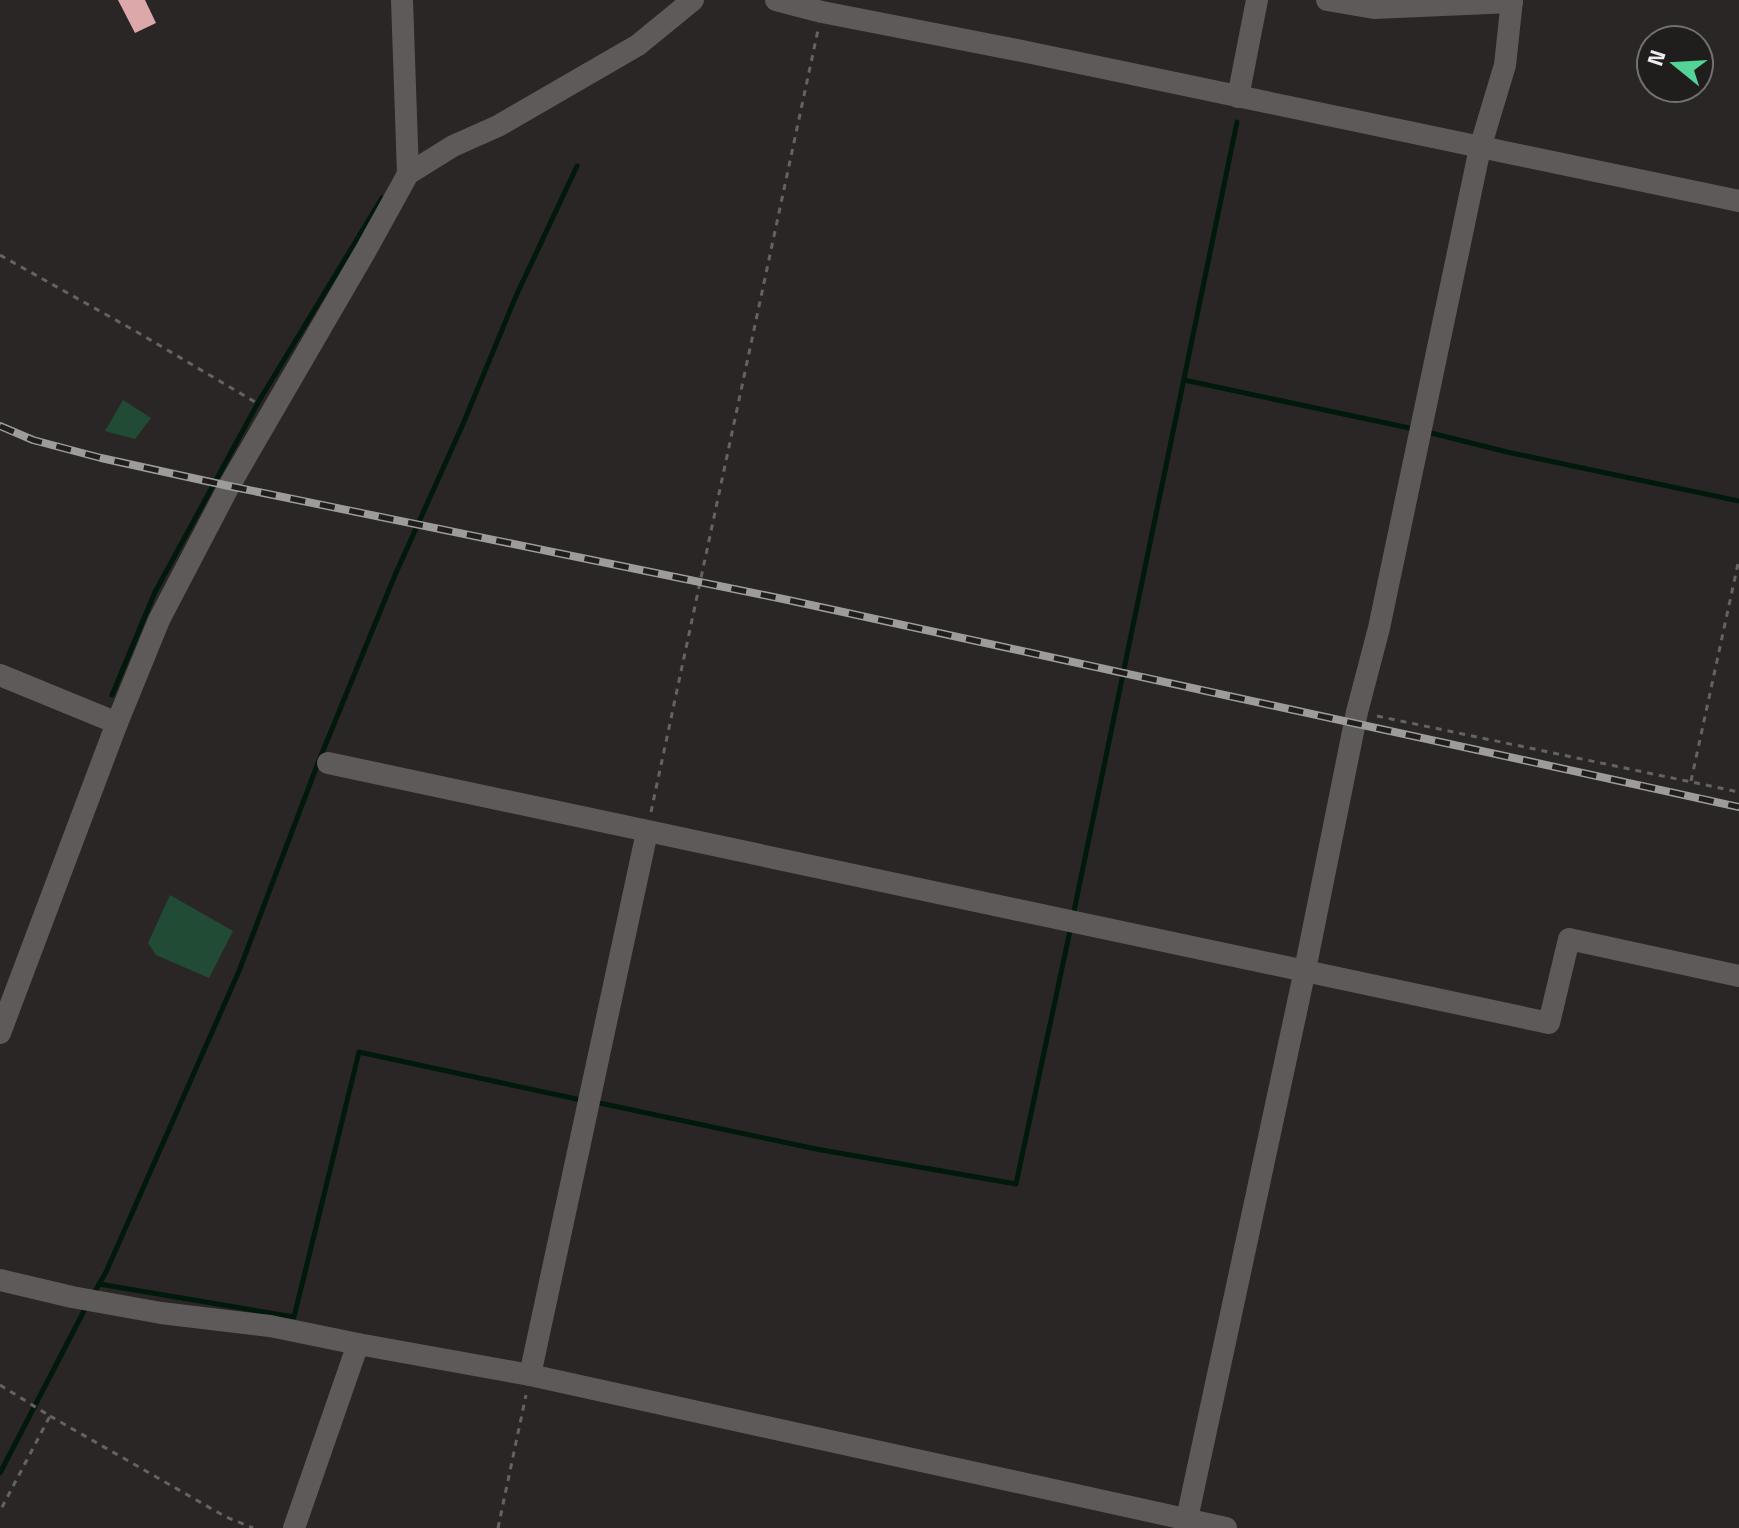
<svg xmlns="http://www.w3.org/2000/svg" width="1739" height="1528" viewBox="0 0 1739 1528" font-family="'Titillium Web',sans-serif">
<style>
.green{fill:#224b36}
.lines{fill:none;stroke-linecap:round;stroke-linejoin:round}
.stream{stroke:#00190b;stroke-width:5}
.building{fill:#dca8aa}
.path{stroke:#656262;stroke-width:3;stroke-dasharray:6 6;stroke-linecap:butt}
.minor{stroke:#5e5a5a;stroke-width:22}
.rail-casing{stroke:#9e9b9b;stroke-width:8}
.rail{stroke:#201d1d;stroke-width:5;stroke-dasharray:15;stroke-linecap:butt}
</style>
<rect width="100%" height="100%" fill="#2a2626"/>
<g class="green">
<path d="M123 400 151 418 135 439 105 431Z"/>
<path d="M170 895 233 931 209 978 156 955 148 943Z"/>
</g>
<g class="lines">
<g class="stream">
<path d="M1184 380 1414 429"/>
<path d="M1427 432 1507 452 1739 501"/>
<path d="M112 695 155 592 259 401 382 198"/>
<path d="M1073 916 1237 122"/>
<path d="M595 1102 816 1149 1016 1184 1071 926"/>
<path d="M99 1284 294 1317 359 1052 581 1100"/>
<path d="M94 1293 106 1272 239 971 318 763 395 575 463 424 516 296 577 166"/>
<path d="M0 1473 87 1305"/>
</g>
</g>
<path class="building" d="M118 0H145L156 23 135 33Z"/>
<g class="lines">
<g class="path">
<path d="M0 255 137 332 255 402"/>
<path d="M1377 716 1739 792"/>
<path d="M1691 781 1739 559"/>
<path d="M651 812 818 30"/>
<path d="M0 1385 50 1416 0 1511"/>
<path d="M50 1416 226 1517 253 1528"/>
<path d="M498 1528 526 1395"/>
</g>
<g class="minor">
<path d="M402 0 408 174"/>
<path d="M776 0 822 12 1022 51 1739 201"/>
<path d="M1327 0 1374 8 1512 2"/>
<path d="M1238 97 1257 0"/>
<path d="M0 675 117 723"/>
<path d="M328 763 1549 1023 1569 939 1739 976"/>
<path d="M0 1033 117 723 159 620 229 486 366 250 408 174 453 146 498 126 638 45 693 0"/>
<path d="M0 1280 72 1297 161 1313 270 1326 358 1344 530 1375 1226 1528"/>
<path d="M530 1375 647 832"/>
<path d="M294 1528 358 1344"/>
<path d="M1185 1528 1305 970 1357 712 1379 628 1480 148 1505 65 1512 0"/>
</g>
<g class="rail-casing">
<path id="rail" d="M0 426 33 440 101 458 229 486 788 600 1739 807"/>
</g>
<use href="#rail" class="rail"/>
</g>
<g transform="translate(1675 64) rotate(288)"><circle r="38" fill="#201d1d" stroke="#727070" stroke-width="2"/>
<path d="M0-6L14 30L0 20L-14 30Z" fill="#54d396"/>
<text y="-12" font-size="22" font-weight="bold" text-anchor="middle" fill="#eeecec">N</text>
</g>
</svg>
